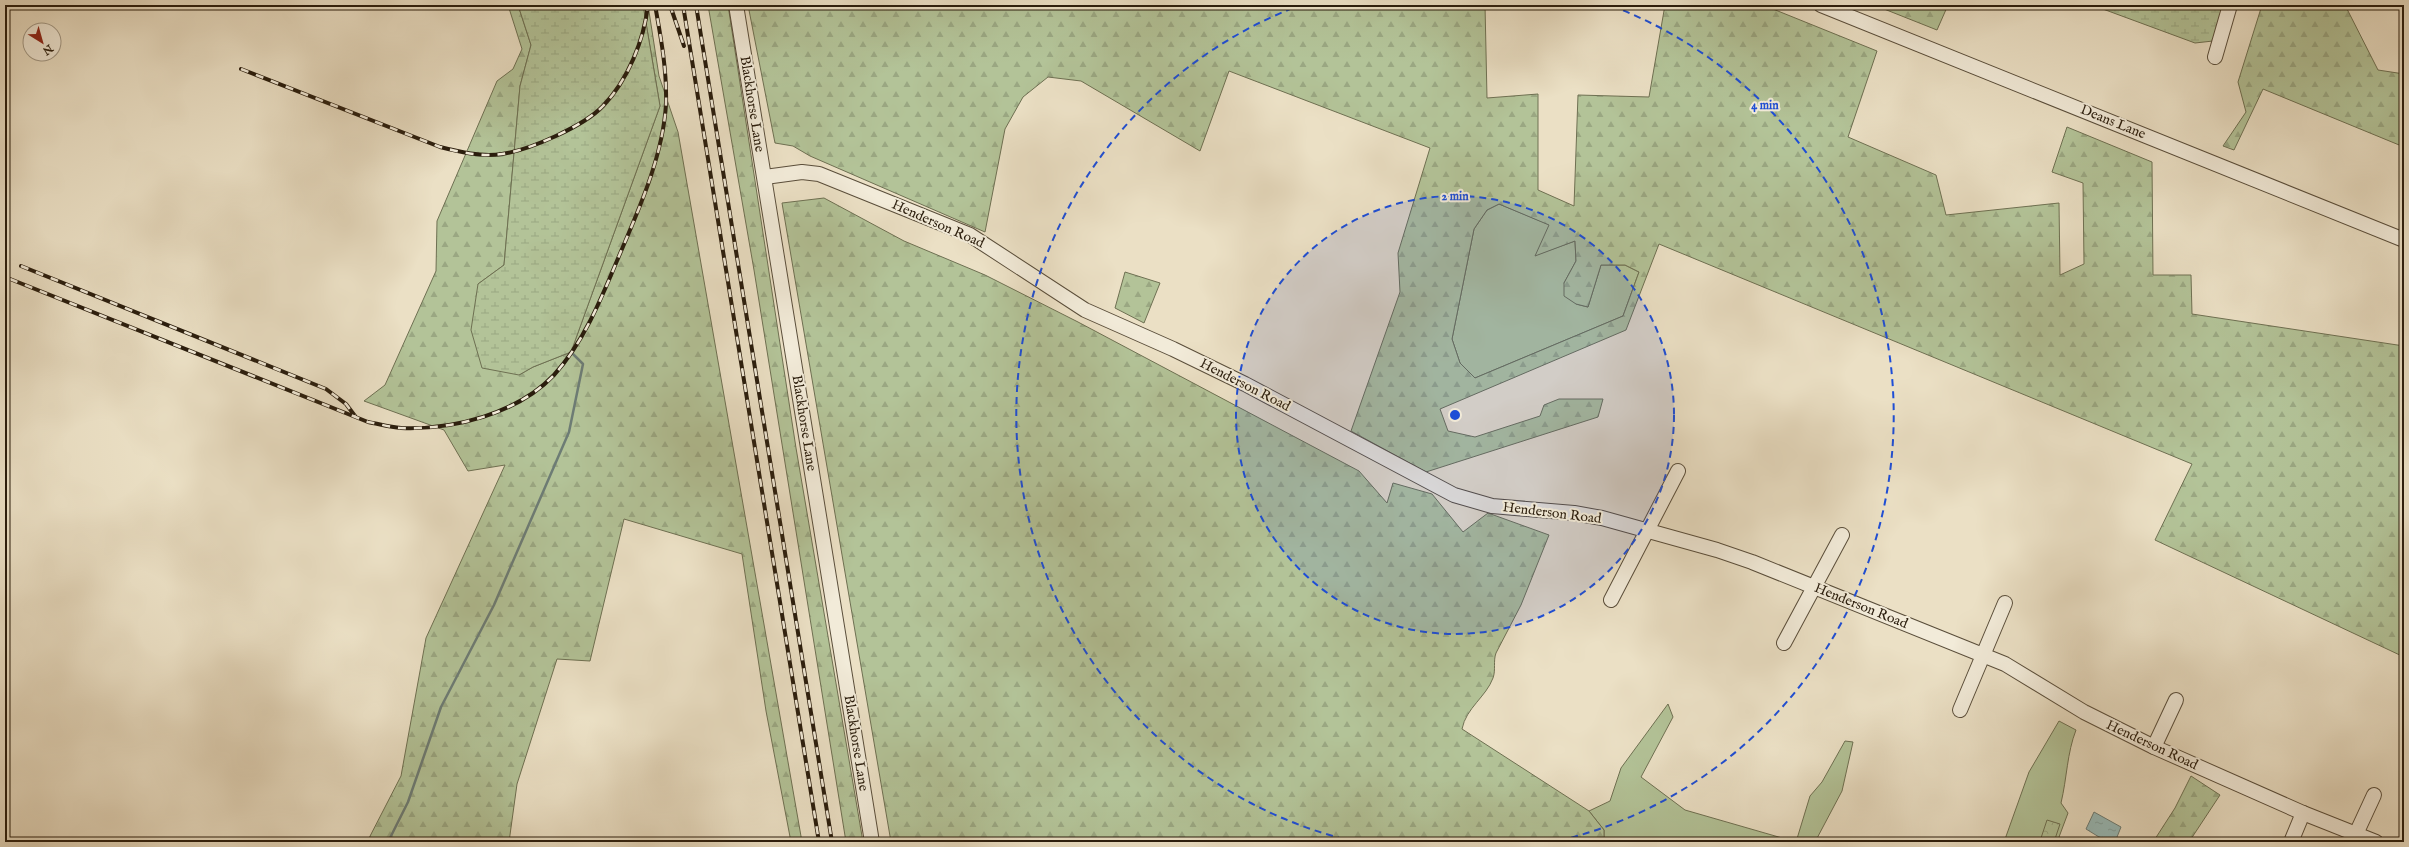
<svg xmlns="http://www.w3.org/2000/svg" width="2409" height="847" viewBox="0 0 2409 847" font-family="'IM FELL English',serif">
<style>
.grass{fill:#b3c398;stroke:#6e7052}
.forest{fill:url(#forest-firs);stroke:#6e7052;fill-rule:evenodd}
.wetland{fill:url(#wetland-marsh);stroke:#6e7052}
.park{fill:url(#park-crowns);stroke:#6e7052}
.water{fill:url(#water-ripples);stroke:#6d7c75}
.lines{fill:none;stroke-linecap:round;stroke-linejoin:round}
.stream{stroke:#6d7c75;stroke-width:2.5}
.minor-casing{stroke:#5a4e3b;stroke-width:16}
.minor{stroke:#f2ebd9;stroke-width:14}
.rail-casing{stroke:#2a1d0d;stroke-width:4}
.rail{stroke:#f2ebd9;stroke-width:2.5;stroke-dasharray:8;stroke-linecap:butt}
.ring{fill:none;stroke:#1d4ed8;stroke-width:2;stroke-dasharray:7 5}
.labels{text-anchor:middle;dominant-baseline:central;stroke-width:4;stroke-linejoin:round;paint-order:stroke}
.street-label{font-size:14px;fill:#2a1d0d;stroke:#f2ebd9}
.centre{fill:#1d4ed8;stroke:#f2ebd9;stroke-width:2}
.ring-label{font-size:12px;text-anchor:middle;font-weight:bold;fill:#1d4ed8;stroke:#f2ebd9;stroke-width:4;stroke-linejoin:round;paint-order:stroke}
</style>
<defs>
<pattern id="forest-firs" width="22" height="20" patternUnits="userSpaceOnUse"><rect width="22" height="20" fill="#b3c398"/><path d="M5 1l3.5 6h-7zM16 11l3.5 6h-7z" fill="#9aa782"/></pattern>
<pattern id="wetland-marsh" width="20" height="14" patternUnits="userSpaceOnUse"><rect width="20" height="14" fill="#b3c398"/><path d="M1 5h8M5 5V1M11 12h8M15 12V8" fill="none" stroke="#9aa782"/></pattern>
<pattern id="park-crowns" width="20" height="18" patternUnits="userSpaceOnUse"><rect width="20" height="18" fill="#b3c398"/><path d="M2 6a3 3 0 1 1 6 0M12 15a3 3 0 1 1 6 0" fill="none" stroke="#9aa782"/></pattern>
<pattern id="water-ripples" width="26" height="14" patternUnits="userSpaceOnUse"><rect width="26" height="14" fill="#99bcba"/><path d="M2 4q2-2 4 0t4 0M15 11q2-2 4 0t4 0" fill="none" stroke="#84a19f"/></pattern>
</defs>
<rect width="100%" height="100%" fill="#ebe0c5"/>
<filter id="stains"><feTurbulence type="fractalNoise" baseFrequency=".005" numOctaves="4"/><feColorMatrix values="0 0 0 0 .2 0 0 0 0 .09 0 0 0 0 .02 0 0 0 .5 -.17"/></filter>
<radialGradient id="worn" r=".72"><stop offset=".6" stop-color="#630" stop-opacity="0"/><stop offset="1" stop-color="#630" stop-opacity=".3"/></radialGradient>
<g class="grass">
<path d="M1499 204 1550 225 1536 255 1575 241 1576 261 1564 283 1576 304 1588 307 1601 265H1625L1639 272 1623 316 1475 378 1460 363 1452 339 1474 229 1487 210Z"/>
<path d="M1668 704 1673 717 1641 777 1685 810 1796 842H1604V830L1589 811 1610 801 1621 768Z"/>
<path d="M2059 721 2076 730C2067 753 2067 778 2061 803L2068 813 2059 837 2073 842H2004L2029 772Z"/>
<path d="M1845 741 1853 742 1842 791 1815 842H1796L1810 796 1822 782Z"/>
</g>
<g class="forest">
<path d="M508 5H518L531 45 520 86 504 265 478 284 519 375 533 367 571 352 660 106 643 5H648L659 76 678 132 802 842H791L766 711 742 554 624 519 590 661 557 659 517 784 509 842H367L401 776 426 638 505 465 468 471 444 430 364 401 385 385 436 271 437 221 497 81 513 69 522 49Z"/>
<path d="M708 5H728L796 448 863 842H846L754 270Z"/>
<path d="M748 5H1485L1487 98 1538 94V190L1574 206 1578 95 1649 97 1665 5H1763L1877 51 1848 137 1936 175 1946 215 2059 203 2060 275 2084 264 2083 183 2052 172 2067 127 2152 162 2153 275H2191L2192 314 2404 346V657L2155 540 2192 464 1659 244 1626 330 1440 409 1448 431 1475 437 1540 416 1544 405 1559 399H1603L1598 417 1426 472 1351 431 1400 292 1398 253 1430 148 1229 71 1200 151 1081 81 1048 77 1023 97 1005 129 985 232 810 156 793 146 775 143ZM1499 204 1549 225 1535 256 1575 241 1576 261 1564 283V296L1576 304 1588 307 1601 265H1625L1639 272 1623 316 1475 378 1460 363 1452 339 1474 229 1487 210Z"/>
<path d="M1874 5H1948L1937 30Z"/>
<path d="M2262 5H2345L2378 70 2404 74V147L2263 89 2234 150 2223 146 2246 112 2238 82Z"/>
<path d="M824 198 904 241 985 275 1078 322 1359 471 1387 503 1393 483 1432 494 1463 532 1488 513 1549 535 1521 605 1496 653C1493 661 1496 670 1493 678 1486 697 1466 708 1462 729L1589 811 1604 830V842H891L782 203Z"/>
<path d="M1125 272 1160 283 1144 323 1115 308Z"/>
<path d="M2191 776 2220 795 2189 842H2156L2155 839 2175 808Z"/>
</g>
<g class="wetland">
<path d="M518 5H643L660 106 571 352 533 367 519 375 482 368 471 330 478 284 504 265 520 86 531 45Z"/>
<path d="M2092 5H2224L2213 41 2195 43Z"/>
</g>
<path class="park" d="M2047 820 2060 824 2054 842 2041 838Z"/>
<path class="water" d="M2094 812 2121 827 2115 842 2099 837 2086 829Z"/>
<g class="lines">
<path class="stream" d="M388 842 408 802 441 707 494 605 569 432 583 364 571 352"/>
<g class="minor-casing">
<g id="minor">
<path d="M736 5 872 842"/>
<path d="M1821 5 2404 240"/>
<path d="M2215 57 2230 5"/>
<path d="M765 177 802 172 819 174 970 235 1085 310 1173 349 1245 384 1454 495 1492 506 1574 513 1602 518 1717 550 1752 562 2005 664 2084 712 2154 747 2303 813 2376 842"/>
<path d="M1611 600 1678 471"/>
<path d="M1784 643 1842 535"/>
<path d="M1960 710 2005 603"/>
<path d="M2154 747 2176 700"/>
<path d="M2356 834 2374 795"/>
<path d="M2291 842 2303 813"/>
</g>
</g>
<use href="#minor" class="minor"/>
<g class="rail-casing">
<g id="rail">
<path d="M670 5 684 46"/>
<path d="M683 5 819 842"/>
<path d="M696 5 832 842"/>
<path d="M241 69 440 147C460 152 481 157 502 154 530 150 584 126 603 106 628 80 644 40 648 5"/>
<path d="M21 266 326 389 346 404 355 416"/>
<path d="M10 279 368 422C379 424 390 427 401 428 453 430 517 414 554 375 584 342 602 297 619 256 639 209 663 156 666 104 667 70 661 38 655 5"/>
</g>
</g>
<use href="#rail" class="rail"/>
</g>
<circle cx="1455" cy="415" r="219" fill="#1d4ed8" fill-opacity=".12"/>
<g class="ring">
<circle cx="1455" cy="415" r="219"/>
<path d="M1356 842A438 438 0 0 1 1298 6M1612 6A438 438 0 0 1 1554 842"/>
</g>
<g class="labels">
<g class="street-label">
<text transform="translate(752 104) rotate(81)">Blackhorse Lane</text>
<text transform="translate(2113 122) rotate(22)">Deans Lane</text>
<text transform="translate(938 224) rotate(24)">Henderson Road</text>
<text transform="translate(1245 385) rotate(27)">Henderson Road</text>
<text transform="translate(804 423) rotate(81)">Blackhorse Lane</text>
<text transform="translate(1552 513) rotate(7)">Henderson Road</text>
<text transform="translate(1861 606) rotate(22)">Henderson Road</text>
<text transform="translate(856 743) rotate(81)">Blackhorse Lane</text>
<text transform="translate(2152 745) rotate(25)">Henderson Road</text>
</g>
</g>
<circle cx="1455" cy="415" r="6" class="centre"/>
<g class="ring-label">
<text x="1765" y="109">4 min</text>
<text x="1455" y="200">2 min</text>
</g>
<rect width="2409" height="847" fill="none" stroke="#ebe0c5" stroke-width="20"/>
<rect x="6" y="6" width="2397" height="835" fill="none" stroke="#2a1d0d" stroke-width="2"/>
<rect x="10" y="10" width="2389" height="827" fill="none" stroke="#2a1d0d"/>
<g transform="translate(42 42) rotate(143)"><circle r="19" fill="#f2ebd9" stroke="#a29987"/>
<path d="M0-3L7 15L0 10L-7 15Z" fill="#8f2418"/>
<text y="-6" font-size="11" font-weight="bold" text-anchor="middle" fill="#2a1d0d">N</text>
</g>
<rect width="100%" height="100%" filter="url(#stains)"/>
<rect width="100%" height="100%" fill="url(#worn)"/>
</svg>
